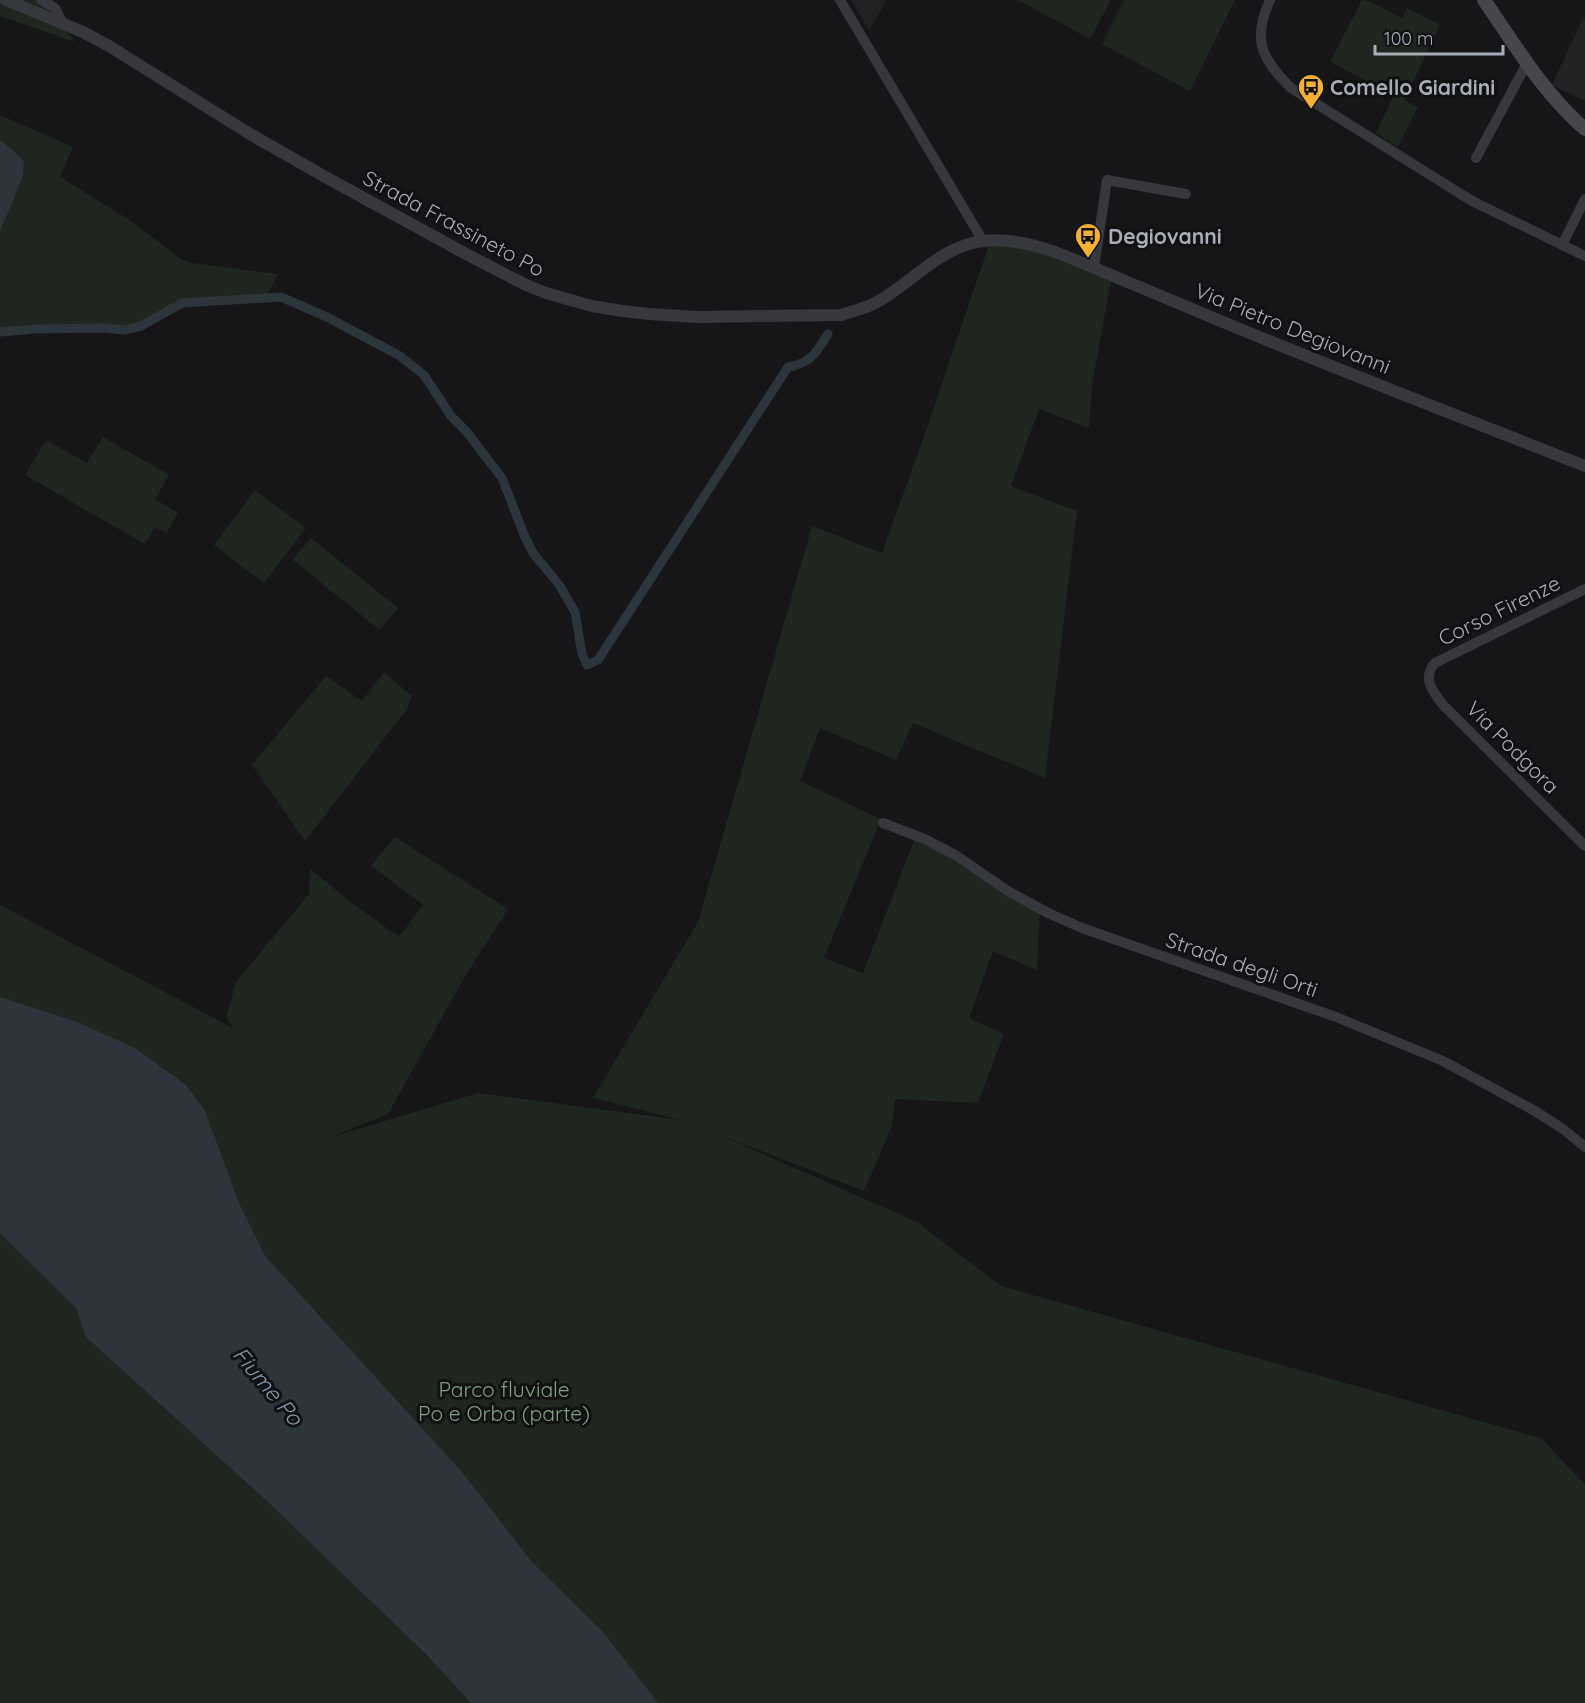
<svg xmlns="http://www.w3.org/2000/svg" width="1585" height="1703" viewBox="0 0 1585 1703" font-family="Quicksand,sans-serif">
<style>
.built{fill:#222225}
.green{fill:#1e261f}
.water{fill:#2c353c}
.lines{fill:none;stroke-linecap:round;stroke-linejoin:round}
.canal{stroke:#2c353c;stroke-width:9}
.minor{stroke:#37383d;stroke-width:10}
.tertiary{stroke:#37383d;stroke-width:12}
.secondary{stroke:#45474d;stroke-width:14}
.labels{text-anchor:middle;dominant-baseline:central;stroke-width:6;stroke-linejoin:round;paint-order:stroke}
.poi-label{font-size:21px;font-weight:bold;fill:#a8adb8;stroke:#111113;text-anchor:start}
.street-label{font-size:21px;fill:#a8adb8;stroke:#111113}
.park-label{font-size:21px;fill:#7fa381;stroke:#111113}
.water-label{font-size:22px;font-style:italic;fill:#7f9bb3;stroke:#111113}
</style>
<rect width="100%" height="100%" fill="#161618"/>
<g class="built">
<path d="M851 0H887L869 30Z"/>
<path d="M1583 18 1585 19V101L1552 85Z"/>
</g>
<g class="green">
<path d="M0 0H41L59 20 75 42 0 16Z"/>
<path d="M1018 0H1111L1090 39Z"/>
<path d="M1124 0H1235L1190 91 1102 44Z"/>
<path d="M1362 0 1371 2 1402 18 1407 8 1440 25 1404 100 1418 107 1398 147 1376 133 1394 95 1330 62Z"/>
<path d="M0 115 73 147 60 177 128 219 182 260 193 263 278 274 267 296 187 304 160 313 139 326 103 330 43 328 9 331 0 333V232L23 176 14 151 0 140Z"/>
<path d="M989 245 1016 246 1054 257 1111 281 1092 385 1089 428 1039 409 1011 486 1077 511 1045 778 913 723 896 760 820 728 800 781 881 819 824 958 863 973 915 838 1040 908 1037 970 993 951 969 1018 1004 1034 978 1103 895 1099 892 1126 864 1191 718 1134 917 1222 1001 1286 1541 1438 1585 1485V1703H0V905L233 1028 226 1017 236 982 309 894 310 869 347 899 399 937 423 905 371 866 395 837 508 909 464 978 388 1114 328 1138 478 1093 681 1120 593 1098 698 922 812 526 882 553 928 425Z"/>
<path d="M103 437 169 475 155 499 178 513 166 533 155 527 145 544 25 475 46 440 87 463Z"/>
<path d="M255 490 306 528 264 583 214 545Z"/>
<path d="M311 538 398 608 380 630 293 560Z"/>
<path d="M384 672 412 696 407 709 305 841 252 765 326 676 362 701Z"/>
</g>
<g class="water">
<path d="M0 140 14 151 24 162 23 176 0 232Z"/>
<path d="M0 997 77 1022 135 1048 186 1085 205 1111 239 1203 265 1256 462 1472 532 1562 603 1632 658 1703H471L428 1656 266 1500 86 1337 76 1308 0 1233Z"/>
</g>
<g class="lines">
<path class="canal" d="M0 332 35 329 104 328 124 330 141 326 182 303 281 297 327 317 400 356 424 375 451 416 466 431 502 478 525 537 533 553 560 586 575 612 582 654 587 665 598 660 788 367C811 363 816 353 828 334"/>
<g class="minor">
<path d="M41 0 55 8 63 24"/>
<path d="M840 0 983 241"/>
<path d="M1270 0C1252 40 1261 58 1291 88L1472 201 1585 256"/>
<path d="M1476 158 1527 63"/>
<path d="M1562 245 1585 199"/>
<path d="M1094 268 1107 180 1186 194"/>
<path d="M1585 589 1435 663C1421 679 1434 693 1444 706L1585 846"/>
<path d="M883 823 927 840 957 856 1008 891 1048 913 1082 928 1336 1017 1443 1061 1535 1111 1563 1129 1585 1147"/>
</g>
<path class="tertiary" d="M6 0 83 32 109 46 250 134 329 179 468 255 526 285 546 293 592 306 622 311 649 314 696 317 841 315C854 311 867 308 879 301 913 281 943 245 984 241 1031 236 1076 261 1118 278 1157 294 1196 311 1235 327 1351 375 1468 420 1585 466"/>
<path class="secondary" d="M1484 0C1515 45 1543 93 1585 129"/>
</g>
<defs>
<g id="bus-pin" transform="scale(1.35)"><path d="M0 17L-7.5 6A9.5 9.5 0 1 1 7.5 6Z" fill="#f2b134" stroke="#111113"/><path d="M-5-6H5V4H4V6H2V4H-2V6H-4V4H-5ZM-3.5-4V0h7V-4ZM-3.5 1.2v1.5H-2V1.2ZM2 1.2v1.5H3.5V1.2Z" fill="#111"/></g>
</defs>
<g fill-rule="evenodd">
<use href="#bus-pin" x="1311" y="87"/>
<use href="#bus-pin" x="1088" y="236"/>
</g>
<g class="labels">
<g class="poi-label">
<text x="1330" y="87">Comello Giardini</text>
<text x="1108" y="236">Degiovanni</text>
</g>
<g class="street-label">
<text transform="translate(454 223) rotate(28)">Strada Frassineto Po</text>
<text transform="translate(1293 328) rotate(22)">Via Pietro Degiovanni</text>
<text transform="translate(1499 610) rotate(-26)">Corso Firenze</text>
<text transform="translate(1513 747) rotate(45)">Via Podgora</text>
<text transform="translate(1242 964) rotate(19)">Strada degli Orti</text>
</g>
<g class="park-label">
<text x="504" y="1389">Parco fluviale<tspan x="504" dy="24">Po e Orba (parte)</tspan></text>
</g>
<g class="water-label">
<text transform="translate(268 1386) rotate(50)">Fiume Po</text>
</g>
</g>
<path d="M1375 45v9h128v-9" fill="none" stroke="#a8adb8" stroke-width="3"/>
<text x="1384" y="45" font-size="18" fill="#a8adb8" stroke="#111113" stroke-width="4.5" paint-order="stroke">100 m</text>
</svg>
